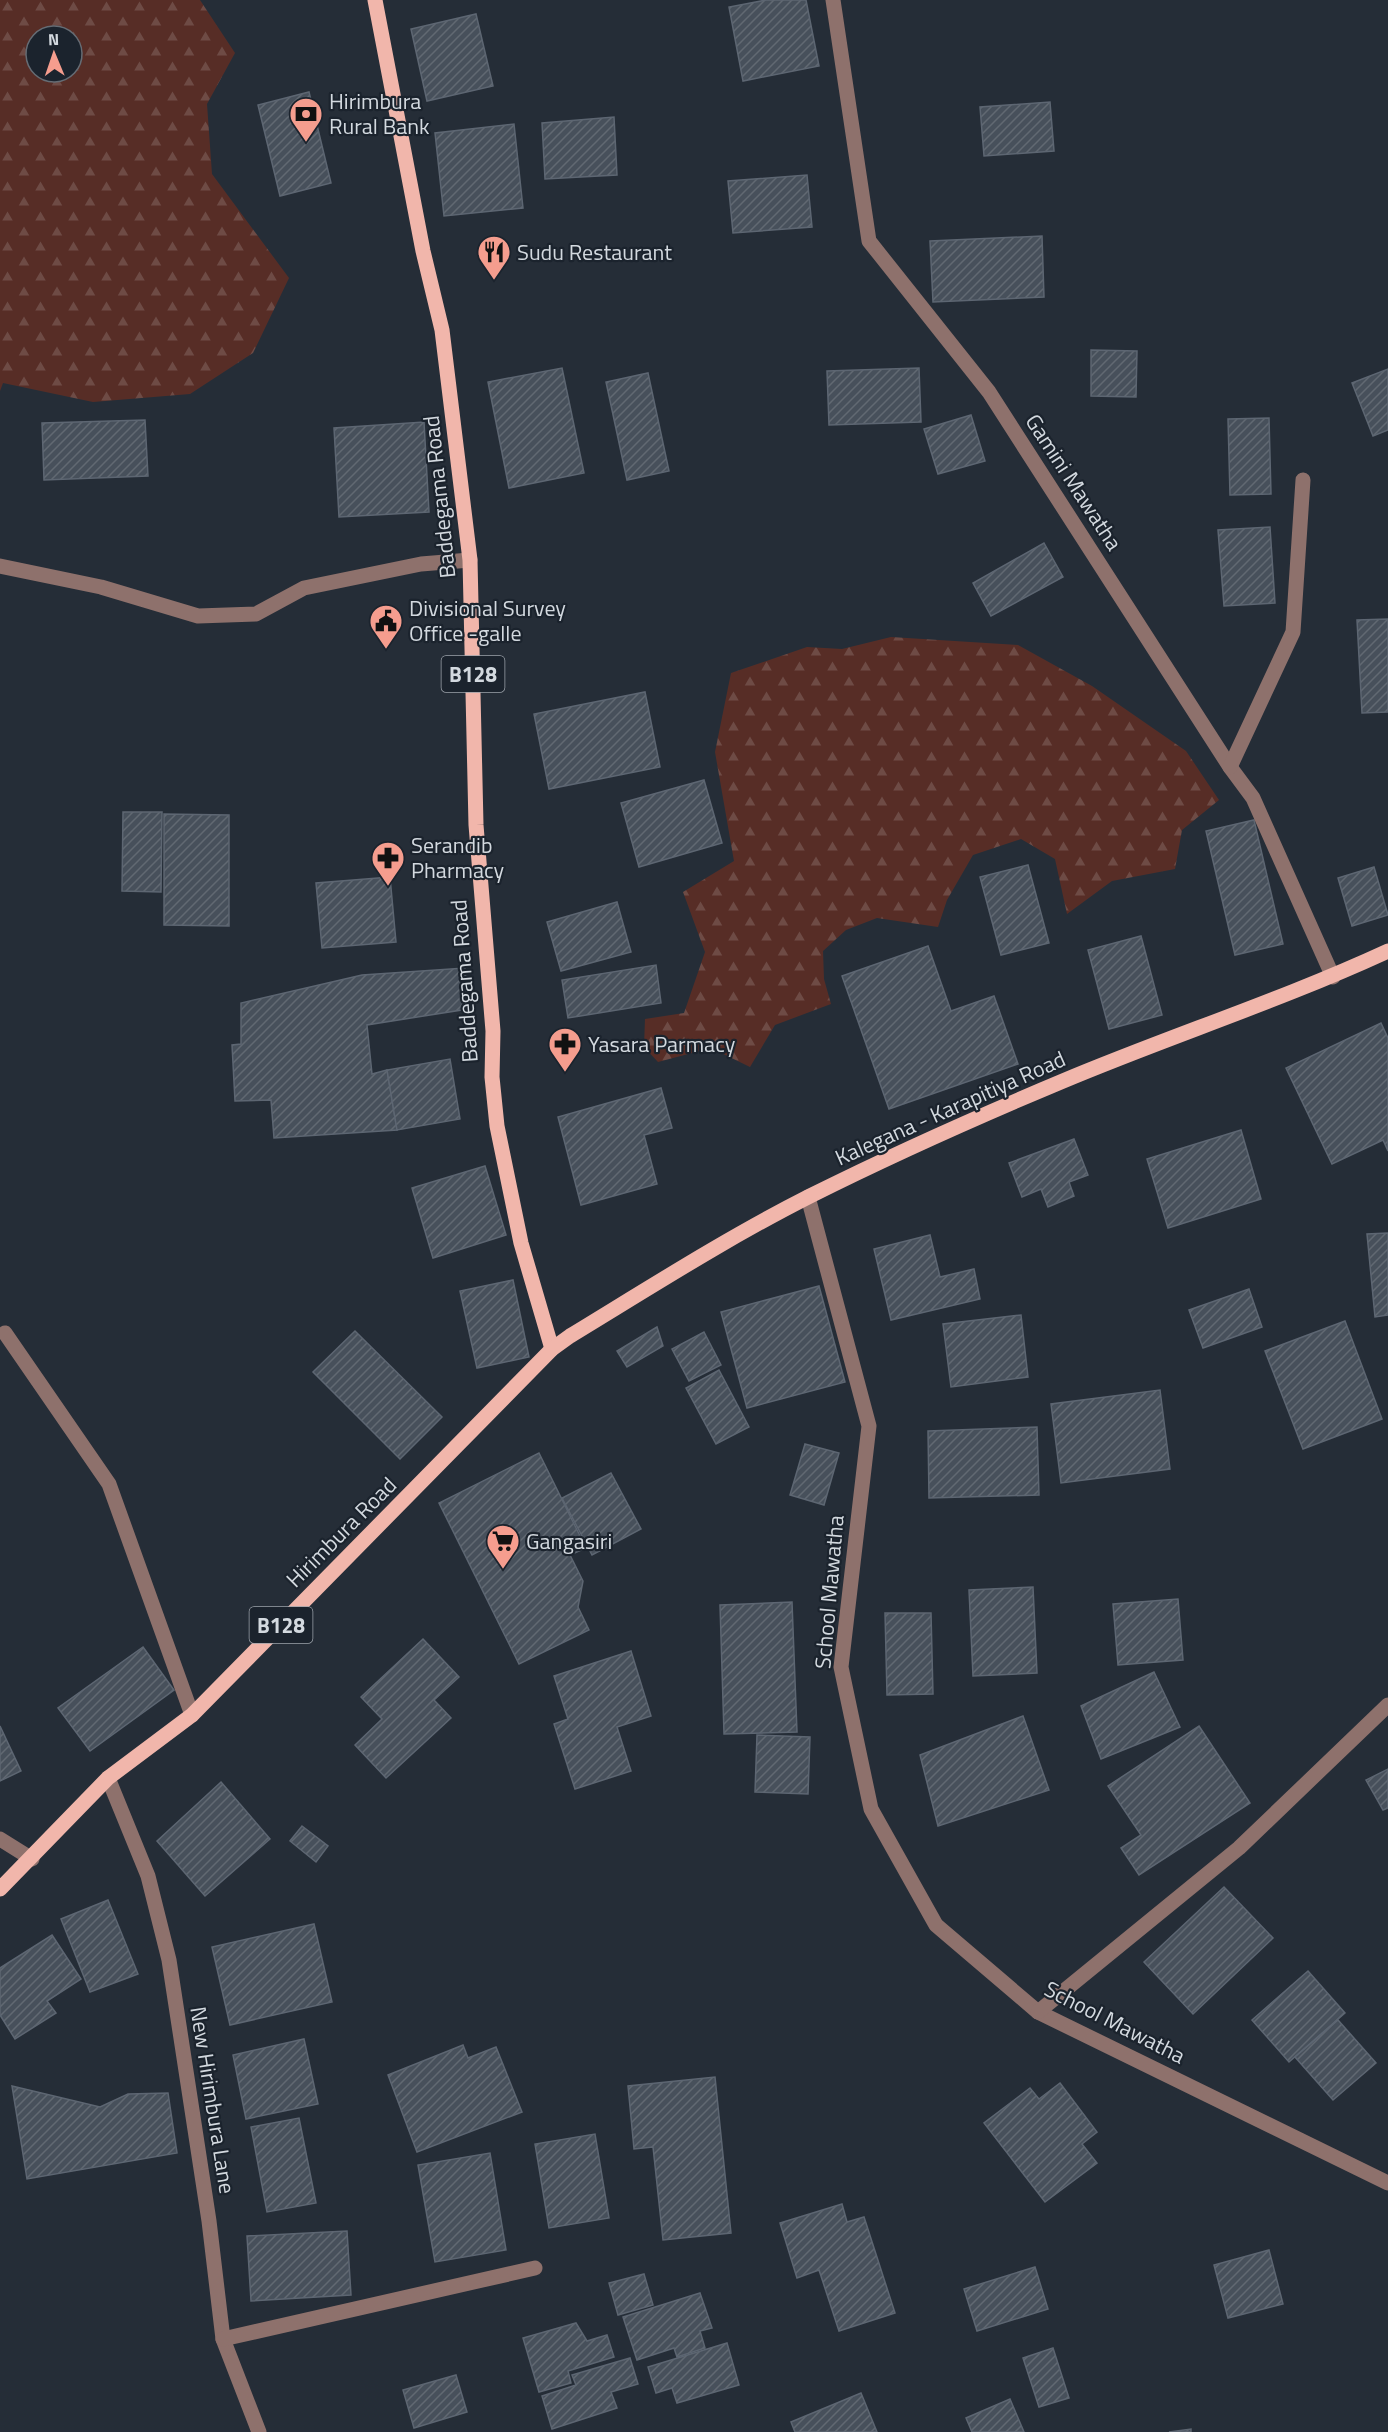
<svg xmlns="http://www.w3.org/2000/svg" width="1388" height="2432" viewBox="0 0 1388 2432" font-family="'Titillium Web',sans-serif">
<style>
.forest{fill:url(#forest-firs);fill-rule:evenodd}
.building{fill:url(#building-hatch);stroke:#5d6672;stroke-width:1.5}
.lines{fill:none;stroke-linecap:round;stroke-linejoin:round}
.minor{stroke:#8e716c;stroke-width:15}
.major{stroke:#f1b6ab;stroke-width:15}
.labels{text-anchor:middle;dominant-baseline:central;stroke-width:4.5;stroke-linejoin:round;paint-order:stroke}
.shield{fill:#1b232d;stroke:#9ca2aa;stroke-width:1.5}
.shield-label{font-size:21px;font-weight:bold;fill:#d3d9df}
.poi-label{font-size:22px;fill:#d3d9df;stroke:#1b232d;text-anchor:start}
.street-label{font-size:22px;fill:#d3d9df;stroke:#1b232d}
</style>
<defs>
<pattern id="forest-firs" width="22" height="20" patternUnits="userSpaceOnUse" patternTransform="scale(1.5)"><rect width="22" height="20" fill="#572d26"/><path d="M5 1l3.5 6h-7zM16 11l3.5 6h-7z" fill="#6e4b45"/></pattern>
<pattern id="building-hatch" width="6" height="6" patternUnits="userSpaceOnUse" patternTransform="scale(1.5)"><rect width="6" height="6" fill="#47505b"/><path d="M-1 1l2-2M0 6l6-6M5 7l2-2" fill="none" stroke="#616972"/></pattern>
</defs>
<rect width="100%" height="100%" fill="#252d37"/>
<g class="forest">
<path d="M0 0H200L235 53 207 104 212 174 289 278 253 353 190 394 93 402 3 383 0 391ZM36 36H72V72H36Z"/>
<path d="M891 637 1018 645 1092 686 1186 751 1219 800 1182 830 1175 869 1112 881 1067 914 1055 859 1021 839 973 855 947 900 938 927 877 918 846 930 823 951 824 979 831 1004 775 1025 750 1067 711 1048 658 1062 644 1047 645 1019 684 1013 705 952 683 892 734 861 715 752 731 673 807 647 842 649Z"/>
</g>
<g class="building">
<path d="M766 0H806L819 66 743 81 729 7Z"/>
<path d="M476 14 493 86 427 101 411 29Z"/>
<path d="M309 92 331 183 280 196 258 105Z"/>
<path d="M1050 102 1054 151 984 156 980 107Z"/>
<path d="M614 117 617 175 545 179 542 123Z"/>
<path d="M514 124 523 208 444 216 435 133Z"/>
<path d="M807 175 812 227 733 233 728 181Z"/>
<path d="M1042 236 1044 297 933 302 930 241Z"/>
<path d="M1091 350 1137 351 1136 397 1091 396Z"/>
<path d="M562 368 584 473 509 488 488 382Z"/>
<path d="M919 368 921 422 829 425 827 371Z"/>
<path d="M1388 369V430L1373 436 1352 383Z"/>
<path d="M648 373 669 471 627 480 606 382Z"/>
<path d="M971 415 985 461 938 474 924 429Z"/>
<path d="M1269 418 1271 494 1230 495 1228 419Z"/>
<path d="M145 420 148 476 44 480 42 423Z"/>
<path d="M424 422 429 512 339 517 334 428Z"/>
<path d="M1270 527 1275 603 1224 606 1218 530Z"/>
<path d="M1044 543 1063 577 991 616 973 583Z"/>
<path d="M1388 619V712L1362 713 1357 620Z"/>
<path d="M645 692 660 767 549 789 534 714Z"/>
<path d="M704 780 722 843 639 867 621 803Z"/>
<path d="M123 812H162L161 892 122 891Z"/>
<path d="M164 814 229 815V926L164 925Z"/>
<path d="M1254 820 1283 944 1235 955 1206 831Z"/>
<path d="M1028 865 1049 943 1001 955 980 877Z"/>
<path d="M1374 867 1388 915 1352 926 1338 878Z"/>
<path d="M390 877 396 942 322 948 316 883Z"/>
<path d="M617 902 631 952 561 971 547 922Z"/>
<path d="M1141 936 1162 1015 1109 1029 1088 950Z"/>
<path d="M928 946 951 1011 994 996 1018 1064 889 1109 842 976Z"/>
<path d="M656 965 661 1003 568 1018 562 980Z"/>
<path d="M465 968 468 1009 367 1025 372 1074 387 1070 397 1130 274 1138 271 1100 235 1101 232 1045 241 1044V1003L362 975Z"/>
<path d="M1381 1023 1388 1038V1151L1383 1140 1332 1164 1286 1068Z"/>
<path d="M450 1059 460 1119 397 1130 387 1070Z"/>
<path d="M661 1088 672 1128 644 1135 657 1184 581 1205 558 1117Z"/>
<path d="M1241 1130 1261 1199 1168 1228 1147 1159Z"/>
<path d="M1074 1139 1088 1175 1069 1182 1074 1196 1048 1207 1041 1189 1022 1197 1009 1163Z"/>
<path d="M485 1166 506 1235 433 1258 412 1188Z"/>
<path d="M1388 1233V1315L1375 1317 1367 1234Z"/>
<path d="M930 1235 940 1277 974 1269 980 1299 891 1320 874 1249Z"/>
<path d="M513 1280 529 1357 477 1368 460 1291Z"/>
<path d="M819 1286 845 1382 747 1408 721 1312Z"/>
<path d="M1249 1289 1262 1327 1203 1348 1189 1310Z"/>
<path d="M1021 1315 1028 1377 951 1387 943 1324Z"/>
<path d="M1345 1321 1382 1419 1303 1449 1265 1351Z"/>
<path d="M657 1327 663 1346 627 1367 617 1351Z"/>
<path d="M355 1331 442 1417 400 1459 313 1372Z"/>
<path d="M704 1332 721 1365 689 1381 672 1349Z"/>
<path d="M719 1370 749 1427 716 1444 686 1388Z"/>
<path d="M1160 1390 1170 1469 1061 1483 1051 1404Z"/>
<path d="M1037 1427 1039 1495 929 1498 928 1431Z"/>
<path d="M805 1444 839 1453 824 1505 790 1495Z"/>
<path d="M539 1453 586 1548 570 1555 583 1581 578 1607 589 1630 519 1664 439 1503Z"/>
<path d="M611 1473 641 1529 592 1555 562 1498Z"/>
<path d="M1033 1587 1037 1673 973 1676 969 1590Z"/>
<path d="M1178 1599 1183 1660 1118 1665 1113 1604Z"/>
<path d="M792 1602 797 1732 724 1734 720 1605Z"/>
<path d="M885 1613H931L933 1694 887 1695Z"/>
<path d="M423 1639 459 1677 434 1700 451 1718 386 1778 355 1745 382 1719 361 1697Z"/>
<path d="M143 1647 174 1690 90 1751 58 1708Z"/>
<path d="M631 1651 651 1716 617 1727 631 1771 575 1789 554 1724 568 1719 554 1676Z"/>
<path d="M1154 1672 1180 1727 1101 1759 1081 1706Z"/>
<path d="M1023 1716 1049 1790 938 1826 920 1755Z"/>
<path d="M0 1726 21 1771 0 1781Z"/>
<path d="M1199 1726 1250 1803 1139 1875 1121 1848 1141 1835 1108 1786Z"/>
<path d="M757 1735 810 1737 808 1794 755 1792Z"/>
<path d="M1388 1769V1808L1383 1810 1366 1780Z"/>
<path d="M221 1782 270 1839 205 1896 157 1841Z"/>
<path d="M302 1826 328 1846 316 1862 290 1841Z"/>
<path d="M1224 1887 1273 1938 1193 2014 1144 1962Z"/>
<path d="M108 1900 138 1974 90 1992 61 1919Z"/>
<path d="M314 1924 332 2002 230 2025 212 1947Z"/>
<path d="M52 1935 81 1979 47 2001 56 2013 15 2039 0 2015V1968Z"/>
<path d="M1308 1971 1345 2013 1289 2062 1252 2020Z"/>
<path d="M1338 2020 1376 2063 1333 2100 1295 2057Z"/>
<path d="M304 2039 318 2104 246 2119 233 2055Z"/>
<path d="M463 2045 468 2058 496 2047 522 2112 417 2152 388 2075Z"/>
<path d="M715 2077 731 2233 663 2240 653 2147 634 2149 628 2086Z"/>
<path d="M1060 2083 1097 2132 1082 2144 1097 2163 1045 2202 984 2123 1030 2088 1039 2099Z"/>
<path d="M12 2086 100 2107 128 2094 168 2093 177 2153 27 2179Z"/>
<path d="M299 2118 316 2203 267 2212 251 2127Z"/>
<path d="M595 2134 609 2218 549 2228 535 2144Z"/>
<path d="M490 2153 506 2250 435 2262 418 2165Z"/>
<path d="M842 2204 847 2222 864 2217 895 2313 839 2331 819 2270 797 2278 780 2223Z"/>
<path d="M347 2231 351 2295 251 2301 247 2236Z"/>
<path d="M1269 2250 1283 2304 1228 2318 1214 2265Z"/>
<path d="M1035 2267 1048 2309 977 2331 964 2289Z"/>
<path d="M644 2274 653 2305 618 2315 609 2283Z"/>
<path d="M700 2293 712 2328 700 2331 705 2348 677 2357 674 2348 637 2360 623 2317Z"/>
<path d="M576 2323 587 2341 607 2335 614 2357 568 2371 571 2383 539 2392 523 2338Z"/>
<path d="M727 2343 739 2385 677 2403 672 2388 656 2393 648 2367Z"/>
<path d="M1053 2348 1069 2398 1039 2407 1023 2358Z"/>
<path d="M630 2358 638 2384 611 2392 617 2408 552 2429 542 2396 576 2385 572 2375Z"/>
<path d="M456 2375 467 2412 414 2428 403 2390Z"/>
<path d="M861 2393 877 2432H795L791 2422Z"/>
<path d="M1010 2399 1024 2432H972L966 2418Z"/>
<path d="M1191 2429V2432H1169Z"/>
</g>
<g class="lines">
<g class="minor">
<path d="M833 0 869 241 989 392 1230 767 1253 798 1333 977"/>
<path d="M0 566 101 587 198 616 256 614 304 588 421 564 470 560"/>
<path d="M1230 767 1293 632 1303 480"/>
<path d="M808 1197 869 1426 841 1667 871 1809 936 1925 1038 2012 1388 2183"/>
<path d="M5 1333 109 1484 192 1715"/>
<path d="M108 1778 148 1876 169 1960 209 2221 223 2339 259 2432"/>
<path d="M0 1839 32 1859"/>
<path d="M1038 2012 1239 1848 1388 1705"/>
<path d="M223 2339 535 2268"/>
</g>
<g class="major">
<path d="M375 0 423 251 442 330 470 560 476 825 493 1031 492 1077 497 1126 521 1243 552 1349"/>
<path d="M0 1889 108 1778 192 1715 552 1349 570 1336C649 1288 727 1238 810 1196 892 1155 977 1117 1063 1081 1170 1036 1282 1000 1388 951"/>
</g>
</g>
<defs>
<g id="bank-pin" transform="scale(1.725)"><path d="M0 17L-7.5 6A9.5 9.5 0 1 1 7.5 6Z" fill="#f59d8e" stroke="#1b232d"/><path d="M-6-4H6V4H-6ZM0-2.3a2.3 2.3 0 1 0 0 4.6a2.3 2.3 0 1 0 0-4.6Z" fill="#111"/></g>
<g id="restaurant-pin" transform="scale(1.725)"><path d="M0 17L-7.5 6A9.5 9.5 0 1 1 7.5 6Z" fill="#f59d8e" stroke="#1b232d"/><path d="M-5-6h1v4h1v-4h1v4h1v-4h1v5L-1.5 .5V6h-2V.5L-5-1ZM5-6V6H3V1.5H1.5Q1.5-4 5-6Z" fill="#111"/></g>
<g id="civic-pin" transform="scale(1.725)"><path d="M0 17L-7.5 6A9.5 9.5 0 1 1 7.5 6Z" fill="#f59d8e" stroke="#1b232d"/><path d="M-.6-6.5H3V-4.5H.6V-3L4-1V1h2V6H-6V1h2V-1L-.6-3ZM-1.2 2.5V6h2.4V2.5Z" fill="#111"/></g>
<g id="pharmacy-pin" transform="scale(1.725)"><path d="M0 17L-7.5 6A9.5 9.5 0 1 1 7.5 6Z" fill="#f59d8e" stroke="#1b232d"/><path d="M-2-6h4v4h4v4h-4v4h-4v-4h-4v-4h4Z" fill="#111"/></g>
<g id="supermarket-pin" transform="scale(1.725)"><path d="M0 17L-7.5 6A9.5 9.5 0 1 1 7.5 6Z" fill="#f59d8e" stroke="#1b232d"/><path d="M-6-5.5h2.5l.6 2H6L4.5 2H-2.5L-4.4-4H-6ZM-1.5 3.2a1.3 1.3 0 1 0 .1 0ZM3 3.2a1.3 1.3 0 1 0 .1 0Z" fill="#111"/></g>
</defs>
<g fill-rule="evenodd">
<use href="#bank-pin" x="306" y="114"/>
<use href="#restaurant-pin" x="494" y="252"/>
<use href="#civic-pin" x="386" y="621"/>
<use href="#pharmacy-pin" x="388" y="858"/>
<use href="#pharmacy-pin" x="565" y="1044"/>
<use href="#supermarket-pin" x="503" y="1541"/>
</g>
<g class="labels">
<g class="shield">
<rect x="441.5" y="656" width="63" height="36" rx="4.5"/>
<rect x="249.5" y="1607" width="63" height="36" rx="4.5"/>
</g>
<g class="shield-label">
<text x="473" y="674">B128</text>
<text x="281" y="1625">B128</text>
</g>
<g class="poi-label">
<text x="329" y="101">Hirimbura<tspan x="329" dy="25">Rural Bank</tspan></text>
<text x="517" y="252">Sudu Restaurant</text>
<text x="409" y="608">Divisional Survey<tspan x="409" dy="25">Office -galle</tspan></text>
<text x="411" y="845">Serandib<tspan x="411" dy="25">Pharmacy</tspan></text>
<text x="588" y="1044">Yasara Parmacy</text>
<text x="526" y="1541">Gangasiri</text>
</g>
<g class="street-label">
<text transform="translate(1074 482) rotate(57)">Gamini Mawatha</text>
<text transform="translate(439 497) rotate(-96)">Baddegama Road</text>
<text transform="translate(464 981) rotate(-94)">Baddegama Road</text>
<text transform="translate(950 1108) rotate(-24)">Kalegana - Karapitiya Road</text>
<text transform="translate(341 1532) rotate(-45)">Hirimbura Road</text>
<text transform="translate(829 1592) rotate(-85)">School Mawatha</text>
<text transform="translate(1115 2022) rotate(27)">School Mawatha</text>
<text transform="translate(213 2100) rotate(81)">New Hirimbura Lane</text>
</g>
</g>
<g transform="translate(54 54) rotate(358)"><circle r="28" fill="#1b232d" stroke="#656c74" stroke-width="1.5"/>
<path d="M0-4.5L10 22L0 15L-10 22Z" fill="#f59d8e"/>
<text y="-9" font-size="16" font-weight="bold" text-anchor="middle" fill="#d3d9df">N</text>
</g>
</svg>
